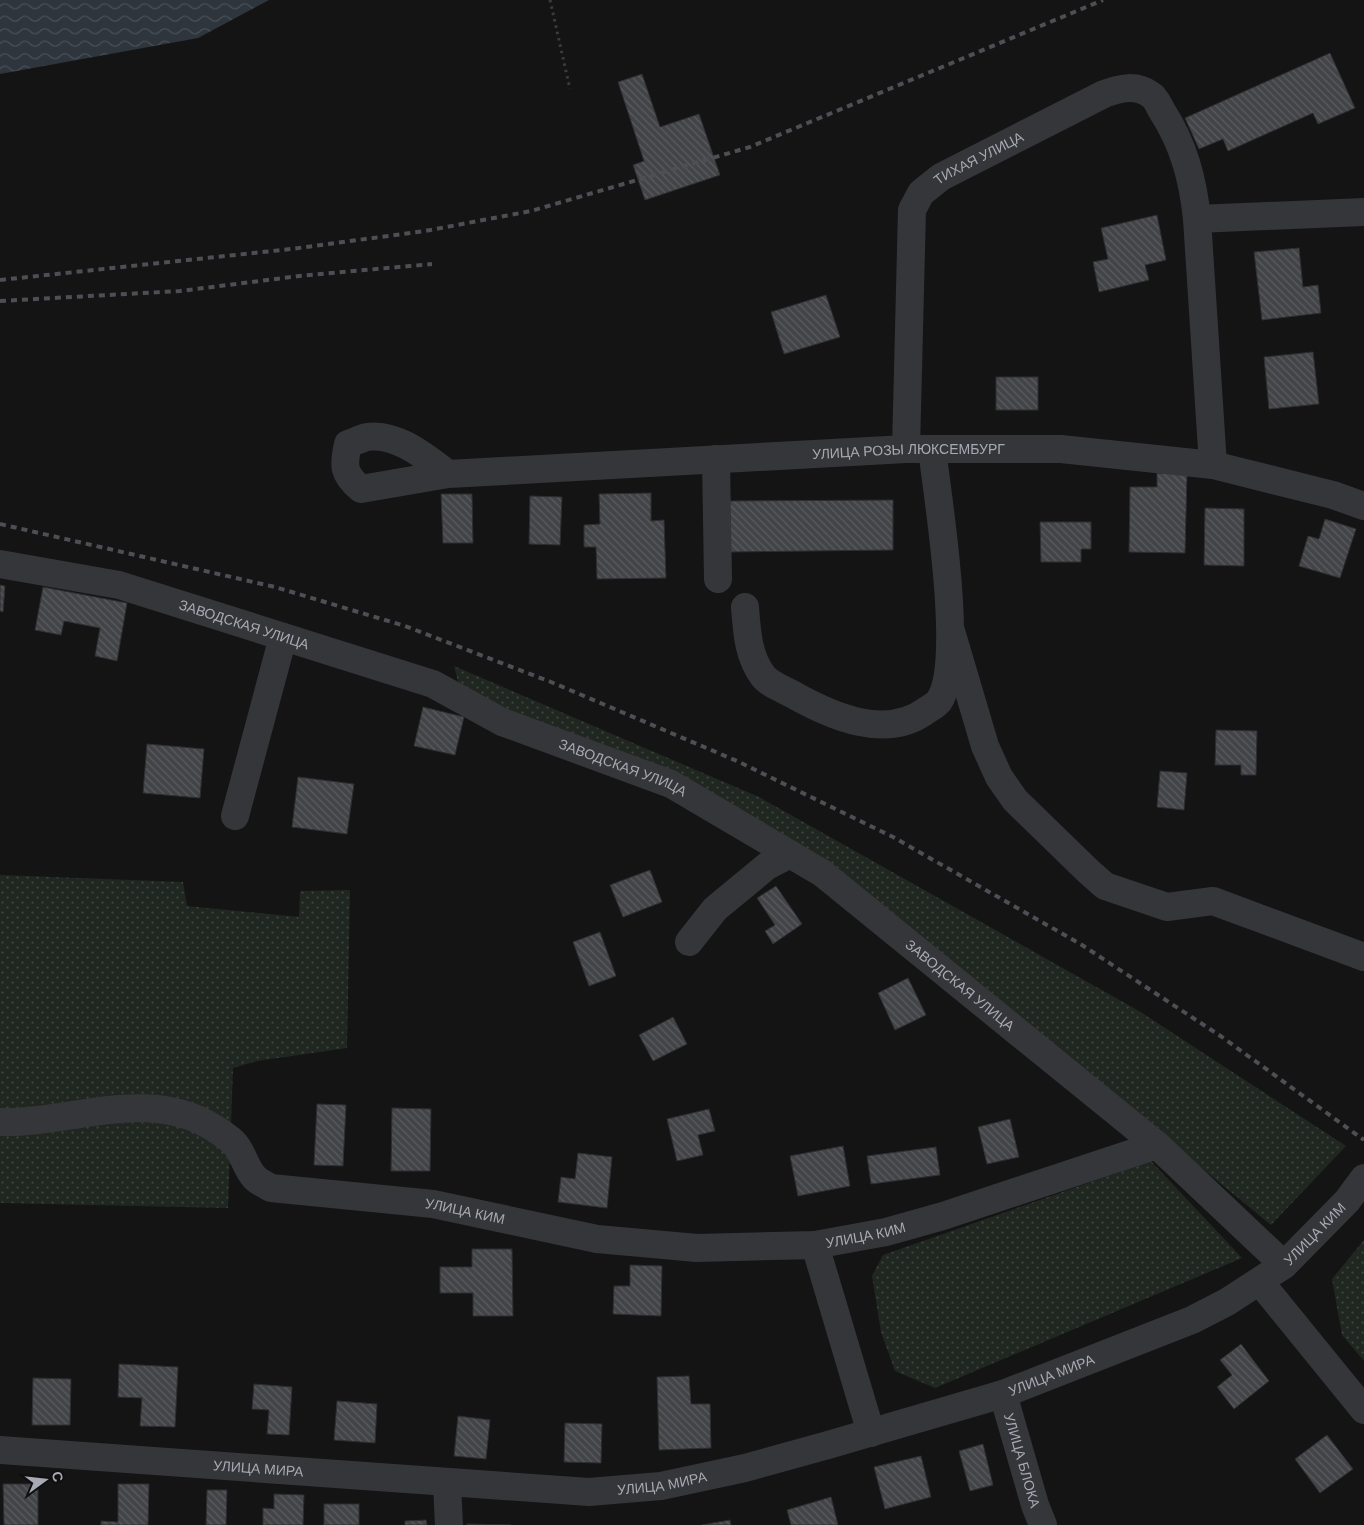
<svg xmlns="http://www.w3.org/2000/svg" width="1364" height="1525" viewBox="0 0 1364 1525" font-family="'DM Sans',sans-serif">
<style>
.grass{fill:url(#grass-dots)}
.water{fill:url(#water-waves)}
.building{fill:url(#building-back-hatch);stroke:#2e2e31}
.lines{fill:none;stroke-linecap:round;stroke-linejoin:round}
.path{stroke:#3b3c40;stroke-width:3;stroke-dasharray:2.5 4;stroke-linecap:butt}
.minor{stroke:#353639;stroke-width:28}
.rail{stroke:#4e4f54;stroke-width:4;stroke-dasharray:6 5;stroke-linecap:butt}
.labels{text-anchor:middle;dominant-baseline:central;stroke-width:4;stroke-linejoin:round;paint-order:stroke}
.street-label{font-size:14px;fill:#a7aab4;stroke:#0f0f10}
</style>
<defs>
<pattern id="grass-dots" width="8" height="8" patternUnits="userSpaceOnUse" patternTransform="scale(1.25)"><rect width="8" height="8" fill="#202721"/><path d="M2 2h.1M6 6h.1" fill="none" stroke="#3e443f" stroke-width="1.8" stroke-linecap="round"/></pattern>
<pattern id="water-waves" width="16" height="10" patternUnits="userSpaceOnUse" patternTransform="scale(1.25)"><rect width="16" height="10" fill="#2e353c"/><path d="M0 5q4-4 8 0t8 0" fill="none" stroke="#495056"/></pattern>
<pattern id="building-back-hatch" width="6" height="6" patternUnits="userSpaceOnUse" patternTransform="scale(1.25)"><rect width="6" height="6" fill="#434448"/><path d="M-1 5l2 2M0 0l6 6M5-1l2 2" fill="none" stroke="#5b5c60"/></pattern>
</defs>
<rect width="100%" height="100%" fill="#141415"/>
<g class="grass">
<path d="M454 666 759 797 1139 1011 1346 1146 1271 1225 1102 1086 808 856 492 709 459 685Z"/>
<path d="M0 875 183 882 187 906 299 917 300 891 350 890 347 1048 257 1061 233 1068 228 1208 0 1203Z"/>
<path d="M1151 1161 1242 1258 935 1388 895 1371 881 1332 872 1276 883 1255Z"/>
<path d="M1364 1240V1361L1342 1335 1332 1279Z"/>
</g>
<path class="water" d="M0 0H269L198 38 0 74Z"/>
<g class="building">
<path d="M1330 53 1355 108 1318 124 1313 113 1228 151 1223 139 1199 149 1185 118Z"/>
<path d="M642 74 660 127 699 114 720 175 645 200 633 165 644 161 618 82Z"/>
<path d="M1157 215 1166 260 1145 265 1149 280 1099 292 1093 262 1108 259 1101 228Z"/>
<path d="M1299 248 1303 287 1318 285 1321 313 1262 320 1254 252Z"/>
<path d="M826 295 840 337 784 354 771 312Z"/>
<path d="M1313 352 1319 404 1269 409 1264 357Z"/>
<rect x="996" y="377" width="42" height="33"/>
<path d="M1157 473 1187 474 1185 553 1129 552 1130 487H1157Z"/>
<path d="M651 493V521L664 520 666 578 597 579 596 547H584V525L600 524 599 494Z"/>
<path d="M441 494H472L473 543H443Z"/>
<path d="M530 496 562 497 560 545 529 544Z"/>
<path d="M893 500V550L729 552V501Z"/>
<path d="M1205 508 1244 509V566L1204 565Z"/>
<path d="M1325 519 1356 529 1340 578 1299 566 1308 536 1319 539Z"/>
<path d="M1040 522H1091V549H1081V562H1041Z"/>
<path d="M0 585 5 586 3 612 0 611Z"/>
<path d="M43 587 127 603 117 661 95 656 100 628 64 621 61 635 35 630Z"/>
<path d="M423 707 464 717 455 755 414 746Z"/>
<path d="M1216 730 1257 731 1256 775H1241V765H1215Z"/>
<path d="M147 744 204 749 200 798 143 793Z"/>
<path d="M1160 771 1187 773 1184 810 1157 807Z"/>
<path d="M298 777 354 784 347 834 292 827Z"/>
<path d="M650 870 662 902 623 917 610 885Z"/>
<path d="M776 886 802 924 773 944 765 931 775 925 757 898Z"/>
<path d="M600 932 616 976 589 986 573 942Z"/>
<path d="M908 978 926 1015 895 1030 878 993Z"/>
<path d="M673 1017 687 1044 653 1061 639 1035Z"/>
<path d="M317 1104 346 1105 343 1166 314 1165Z"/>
<path d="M392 1108 431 1109 430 1171H391Z"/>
<path d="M709 1109 715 1131 698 1135 703 1155 677 1161 667 1119Z"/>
<path d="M1010 1119 1019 1157 987 1164 978 1127Z"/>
<path d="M843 1146 850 1186 798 1196 790 1156Z"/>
<path d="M936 1147 940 1175 871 1184 867 1156Z"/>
<path d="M578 1153 612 1157 607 1208 558 1202 561 1177 575 1179Z"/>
<path d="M472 1249H512L513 1316H473V1293H440V1267H472Z"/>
<path d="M630 1265 662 1266 661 1316 613 1314 614 1286H630Z"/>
<path d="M1241 1344 1269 1381 1234 1409 1217 1387 1232 1375 1220 1360Z"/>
<path d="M119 1364 178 1367 175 1427 140 1426 142 1398 118 1397Z"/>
<path d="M689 1376 691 1404H710L711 1448 659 1450 657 1377Z"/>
<path d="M33 1378 71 1379 70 1425H32Z"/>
<path d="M254 1384 292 1387 289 1435 267 1434 269 1410 252 1409Z"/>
<path d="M337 1401 377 1404 375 1443 334 1440Z"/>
<path d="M458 1416 490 1420 486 1459 454 1456Z"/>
<path d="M565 1423 602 1424 601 1463 564 1462Z"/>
<path d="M1327 1435 1353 1469 1320 1493 1295 1459Z"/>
<path d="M983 1444 993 1485 970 1491 959 1451Z"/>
<path d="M921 1456 931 1497 885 1509 874 1467Z"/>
<path d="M3 1484H38V1525H4Z"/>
<path d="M118 1484H149L148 1525H101V1521L118 1522Z"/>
<path d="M207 1490H227L226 1525H206Z"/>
<path d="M274 1494 304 1495 303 1525H263V1508L274 1509Z"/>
<path d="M831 1497 838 1525H791L787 1510Z"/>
<rect x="324" y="1504" width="35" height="21"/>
<path d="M426 1520 427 1525H405V1521Z"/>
<path d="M730 1520 731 1525H702Z"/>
<path d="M467 1524 511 1525H467Z"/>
</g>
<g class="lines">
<path class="path" d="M550 0 570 89"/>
<g class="minor">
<path id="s1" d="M906 449 912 210 921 193 941 177 1104 94C1120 88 1136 84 1151 95 1156 98 1159 106 1162 111 1184 145 1193 180 1197 219"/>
<path d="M716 459 718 579"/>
<path d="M1213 465 1197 219 1364 212"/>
<path id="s2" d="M448 474C427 458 396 432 367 437 360 439 354 442 348 444 343 466 343 474 361 489L448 474 906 449H1061L1213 465 1333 495 1364 506"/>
<path id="s3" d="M0 564 119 585 433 684 502 722 671 784 822 873 1157 1145"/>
<path d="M745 607C747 632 748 656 763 676 769 684 783 689 792 694 831 716 886 741 927 710 930 708 936 705 939 701 965 663 938 500 932 449"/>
<path d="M951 631 985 746 999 777 1015 800 1088 871 1105 886 1167 907 1213 901 1364 957"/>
<path d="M235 816 283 637"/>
<path d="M689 942 715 909 767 866 790 854"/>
<path id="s4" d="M0 1122C71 1124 148 1086 214 1128 220 1132 228 1137 233 1142 243 1151 245 1168 255 1178 259 1182 266 1185 271 1188L433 1204 597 1239 697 1248 815 1245 886 1232 943 1216 1157 1145 1284 1265"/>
<path d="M815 1245 871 1433"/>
<path d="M1260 1282 1364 1410"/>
<path id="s5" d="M1003 1394 1035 1505 1043 1525"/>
<path id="s6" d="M0 1450 589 1492 661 1486 745 1468 828 1445 1003 1394 1192 1320 1227 1302 1284 1265 1347 1201 1364 1178"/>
<path d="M447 1484 449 1525"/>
</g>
<g class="rail">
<path d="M0 280 291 249 425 231 531 211 750 147 1103 0"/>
<path d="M0 301 180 291 299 276 432 264"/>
<path d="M0 524 275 587 405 626 551 682 737 761 893 837 1082 945 1222 1037 1364 1140"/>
</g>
</g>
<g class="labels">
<g class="street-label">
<text stroke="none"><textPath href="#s1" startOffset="326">ТИХАЯ УЛИЦА</textPath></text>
<text stroke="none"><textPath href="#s2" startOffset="712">УЛИЦА РОЗЫ ЛЮКСЕМБУРГ</textPath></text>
<text stroke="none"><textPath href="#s3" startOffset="252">ЗАВОДСКАЯ УЛИЦА</textPath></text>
<text stroke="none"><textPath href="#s3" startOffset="658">ЗАВОДСКАЯ УЛИЦА</textPath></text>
<text stroke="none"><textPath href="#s3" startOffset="1062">ЗАВОДСКАЯ УЛИЦА</textPath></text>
<text stroke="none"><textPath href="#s4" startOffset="499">УЛИЦА КИМ</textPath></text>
<text stroke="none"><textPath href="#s6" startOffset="1371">УЛИЦА КИМ</textPath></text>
<text stroke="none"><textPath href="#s4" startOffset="904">УЛИЦА КИМ</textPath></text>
<text stroke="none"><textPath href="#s6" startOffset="1069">УЛИЦА МИРА</textPath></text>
<text stroke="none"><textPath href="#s5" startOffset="69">УЛИЦА БЛОКА</textPath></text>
<text stroke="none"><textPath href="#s6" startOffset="259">УЛИЦА МИРА</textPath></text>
<text stroke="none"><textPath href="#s6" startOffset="664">УЛИЦА МИРА</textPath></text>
</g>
</g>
<g transform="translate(45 1480) rotate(75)" stroke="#0f0f10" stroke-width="4" paint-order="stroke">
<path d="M0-4L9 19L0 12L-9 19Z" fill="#a7aab4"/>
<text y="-8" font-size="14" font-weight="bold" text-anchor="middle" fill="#a7aab4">С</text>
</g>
</svg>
